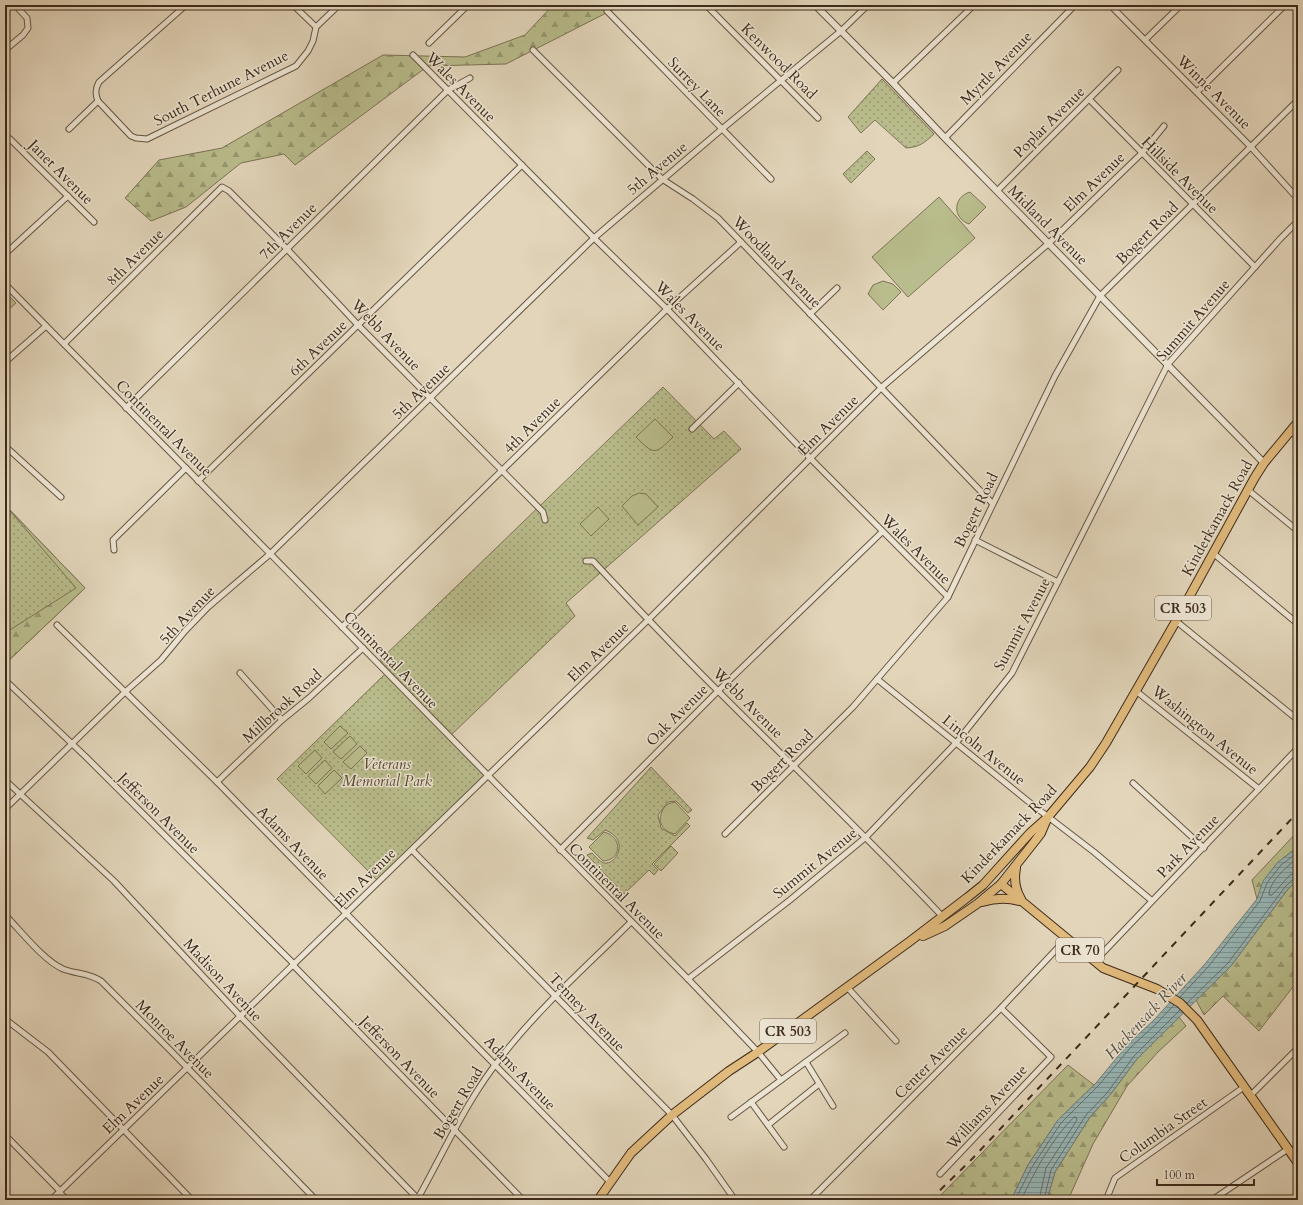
<svg xmlns="http://www.w3.org/2000/svg" width="1303" height="1205" viewBox="0 0 1303 1205" font-family="Cardo,serif">
<style>
.grass{fill:url(#grass-dots);stroke:#7c7454}
.forest{fill:url(#forest-firs);stroke:#7c7454}
.pitch{fill:#b9bc8c;stroke:#7c7454}
.water{fill:url(#water-rules);stroke:#737f79}
.lines{fill:none;stroke-linecap:round;stroke-linejoin:round}
.shore{stroke:#6a716a;stroke-width:1}
.minor-casing{stroke:#675643;stroke-width:7}
.tertiary-casing{stroke:#675643;stroke-width:8}
.primary-casing{stroke:#3e2b1b;stroke-width:10}
.minor{stroke:#ece4d2;stroke-width:5}
.tertiary{stroke:#ece4d2;stroke-width:6}
.primary{stroke:#e1ba7d;stroke-width:8}
.rail{stroke:#3e2b1b;stroke-width:2;stroke-dasharray:7 7;stroke-linecap:butt}
.labels{text-anchor:middle;dominant-baseline:central;stroke-width:3;stroke-linejoin:round;paint-order:stroke}
.shield{fill:#ece4d2;stroke:#726252;stroke-width:1}
.shield-label{font-size:14px;font-weight:bold;fill:#3e2b1b}
.street-label{font-size:15px;fill:#3e2b1b;stroke:#ece4d2}
.park-label{font-size:15px;font-style:italic;fill:#574832;stroke:#ece4d2}
.water-label{font-size:16px;font-style:italic;fill:#544e42;stroke:#ece4d2}
</style>
<defs>
<pattern id="grass-dots" width="8" height="8" patternUnits="userSpaceOnUse"><rect width="8" height="8" fill="#b9bc8c"/><path d="M2 2h.1M6 6h.1" fill="none" stroke="#989972" stroke-width="1.8" stroke-linecap="round"/></pattern>
<pattern id="forest-firs" width="22" height="20" patternUnits="userSpaceOnUse"><rect width="22" height="20" fill="#b9bc8c"/><path d="M5 1l3.5 6h-7zM16 11l3.5 6h-7z" fill="#989972"/></pattern>
<pattern id="water-rules" width="6" height="5" patternUnits="userSpaceOnUse"><rect width="6" height="5" fill="#97b7b8"/><path d="M0 2.5h6" fill="none" stroke="#7d9595"/></pattern>
</defs>
<rect width="100%" height="100%" fill="#e2d5ba"/>
<filter id="stains"><feTurbulence type="fractalNoise" baseFrequency=".005" numOctaves="4"/><feColorMatrix values="0 0 0 0 .2 0 0 0 0 .09 0 0 0 0 .02 0 0 0 .5 -.17"/></filter>
<radialGradient id="worn" r=".72"><stop offset=".6" stop-color="#630" stop-opacity="0"/><stop offset="1" stop-color="#630" stop-opacity=".3"/></radialGradient>
<g class="grass">
<path d="M882 79 934 134C924 143 920 147 906 148L875 120 861 133 848 117Z"/>
<path d="M867 151 875 159 851 183 843 174Z"/>
<path d="M663 387 714 439 724 431 741 449 566 603 575 616 450 736 487 774 379 882 277 779 387 672 378 662Z"/>
<path d="M5 505 85 588 5 664Z"/>
<path d="M651 767 692 810 688 813 676 801 668 802 658 815 661 828 675 836 687 823 690 826 652 864 658 870 654 875 649 870 624 894 587 855 592 853C595 856 600 862 604 863 617 865 630 839 605 830L593 840 587 838Z"/>
<path d="M671 846 678 853 661 871 654 864Z"/>
</g>
<g class="forest">
<path d="M553 5H622L506 64 428 66 295 165 284 154 241 163 186 207 151 221 125 198 159 160 222 148 383 55 465 57 525 35Z"/>
<path d="M5 292 16 303 5 313Z"/>
<path d="M5 505 85 588 5 664V633L76 588Z"/>
<path d="M1298 831V847C1275 863 1267 873 1257 899L1252 880Z"/>
<path d="M1298 880V982L1292 988 1259 1031 1223 996 1204 1015 1196 1000 1231 966 1288 889Z"/>
<path d="M1179 1017 1186 1026 1158 1052 1127 1086 1093 1144 1068 1200H1047L1055 1172 1090 1117 1110 1095 1137 1059Z"/>
<path d="M1068 1065 1094 1085 1058 1120 1028 1165 1011 1200H936Z"/>
</g>
<g class="pitch">
<path d="M970 192 986 207 969 224C952 218 953 197 970 192Z"/>
<path d="M939 197 975 238 908 297 872 257Z"/>
<path d="M883 281 893 284 901 292 883 310 868 294 873 285Z"/>
<path d="M655 419 673 437C655 455 654 455 636 437Z"/>
<path d="M639 493 646 494 658 507 638 525 622 506 632 496Z"/>
<path d="M598 507 609 519 591 536 580 524Z"/>
<path d="M340 726 348 733 331 749 324 742Z"/>
<path d="M350 736 357 744 341 759 333 752Z"/>
<path d="M360 746 367 753 351 769 343 762Z"/>
<path d="M315 750 322 758 306 774 298 766Z"/>
<path d="M325 760 332 768 316 784 308 776Z"/>
<path d="M334 770 342 778 325 794 318 786Z"/>
<path d="M675 802 690 818 675 834C666 832 662 828 660 820 661 810 665 803 675 802Z"/>
<path d="M604 832C623 837 622 860 603 861L589 847Z"/>
</g>
<path class="water" d="M1298 847V880L1288 889 1231 966 1137 1059 1110 1095 1090 1117 1055 1172 1047 1200H1011L1028 1165 1058 1120 1096 1083 1128 1044 1154 1020 1205 964 1257 899 1263 881 1278 862Z"/>
<g class="lines">
<g class="shore">
<path d="M1298 858C1287 866 1269 882 1269 895H1272L1290 875 1298 872"/>
<path d="M1180 997 1208 967 1260 901 1267 883 1281 865 1298 852"/>
<path d="M1187 1003 1228 963 1285 887 1294 878 1298 877"/>
<path d="M1015 1200 1032 1167 1061 1123 1099 1085 1131 1047 1157 1023 1174 1005"/>
<path d="M1021 1200C1035 1171 1051 1140 1074 1117H1076L1077 1120 1046 1168 1039 1200"/>
<path d="M1044 1200 1051 1170 1086 1115 1107 1093 1134 1056 1180 1010"/>
</g>
<g class="minor-casing">
<g id="minor">
<path d="M186 5 99 82C95 89 95 94 98 101L131 136 136 138 147 139 296 66 308 51 313 41 316 27 339 5"/>
<path d="M293 5 316 27"/>
<path d="M706 5 818 118"/>
<path d="M1110 5 1251 147 1298 199"/>
<path d="M607 11 771 179"/>
<path d="M1145 40 1181 5"/>
<path d="M429 43 468 5"/>
<path d="M5 50 23 35 28 28 27 18 15 5"/>
<path d="M533 50 662 179 693 199 718 218 992 503"/>
<path d="M413 55 594 238 667 309 811 459 948 597"/>
<path d="M893 83 974 5"/>
<path d="M1197 92 1285 5"/>
<path d="M1089 99 1255 267"/>
<path d="M69 129 98 101"/>
<path d="M945 138 1075 5"/>
<path d="M10 139 94 222"/>
<path d="M997 191 1118 70"/>
<path d="M5 254 68 196"/>
<path d="M5 284 690 981 758 1052 781 1080"/>
<path d="M810 314 837 288"/>
<path d="M64 344 222 187 229 191 287 249 358 325 543 512 545 520"/>
<path d="M5 362 46 326"/>
<path d="M126 408 448 90 470 78"/>
<path d="M692 429 739 383"/>
<path d="M1291 431 1298 437"/>
<path d="M5 446 61 497"/>
<path d="M198 481 522 165"/>
<path d="M1248 490 1298 531"/>
<path d="M975 540 1058 582"/>
<path d="M114 550 113 540 186 468"/>
<path d="M1213 553 1298 624"/>
<path d="M586 561H593C634 605 676 649 719 692 794 767 870 840 943 917"/>
<path d="M1176 621 1298 720"/>
<path d="M57 625 217 782 610 1182"/>
<path d="M342 627 667 309 741 242"/>
<path d="M240 673 282 720"/>
<path d="M877 679 1034 806 1094 852 1151 900"/>
<path d="M5 680 86 757 294 964"/>
<path d="M1136 691 1259 789"/>
<path d="M5 780 114 881 240 1016 419 1200"/>
<path d="M217 782 282 720 309 698 363 648"/>
<path d="M1133 783 1204 848"/>
<path d="M5 809 125 692 161 660 185 631 208 607 270 554 594 238 722 129 841 31 868 5"/>
<path d="M725 834 853 707 948 597 1055 376 1100 296 1298 100"/>
<path d="M412 850 672 1115 706 1159 735 1200"/>
<path d="M560 850 718 691 882 532"/>
<path d="M5 915C21 931 43 960 63 969 76 974 89 973 101 981L170 1050 316 1200"/>
<path d="M1095 961 1298 748"/>
<path d="M293 965 523 1200"/>
<path d="M688 979 790 900 866 837 956 743 1012 673 1168 364 1280 239 1298 221"/>
<path d="M847 987 896 1041"/>
<path d="M5 1019 48 1052 192 1200"/>
<path d="M806 1062 833 1106"/>
<path d="M1250 1096 1298 1048"/>
<path d="M751 1102 784 1147"/>
<path d="M731 1117 845 1033"/>
<path d="M768 1125 819 1084"/>
<path d="M5 1135 60 1191 61 1194 67 1200"/>
<path d="M940 1174 1051 1057 1001 1008"/>
<path d="M51 1200 648 620 882 387 1048 244 1142 153 1164 126"/>
<path d="M417 1200C444 1152 467 1099 502 1056 540 1007 587 966 631 922"/>
<path d="M810 1200 1001 1008 1067 938"/>
<path d="M1106 1200 1115 1178 1244 1087"/>
<path d="M1212 1200 1288 1149"/>
</g>
</g>
<g class="tertiary-casing">
<path id="tertiary" d="M815 5 893 83 945 138 1264 463"/>
</g>
<g class="primary-casing">
<g id="primary">
<path d="M1016 868C1014 878 1015 889 1021 899"/>
<path d="M1001 884 1103 968 1157 989 1180 1003 1197 1020 1298 1163"/>
<path d="M982 902C995 898 1006 897 1019 901"/>
<path d="M923 936 945 926 977 904 1001 884 1035 841 1041 833 1047 819"/>
<path d="M598 1200 631 1153 672 1115 729 1071 758 1052 909 942 968 897 983 885 1030 833 1048 817 1090 767 1106 743 1176 621 1255 477 1264 463 1298 422"/>
</g>
</g>
<use href="#minor" class="minor"/>
<use href="#tertiary" class="tertiary"/>
<use href="#primary" class="primary"/>
<path class="rail" d="M930 1200 972 1159 1298 812"/>
</g>
<g class="labels">
<g class="shield">
<rect x="1155" y="596" width="56" height="24" rx="3"/>
<rect x="1056" y="938" width="48" height="24" rx="3"/>
<rect x="760" y="1019" width="56" height="24" rx="3"/>
</g>
<g class="shield-label">
<text x="1183" y="608">CR 503</text>
<text x="1080" y="950">CR 70</text>
<text x="788" y="1031">CR 503</text>
</g>
<g class="street-label">
<text transform="translate(779 61) rotate(45)">Kenwood Road</text>
<text transform="translate(996 68) rotate(-46)">Myrtle Avenue</text>
<text transform="translate(461 87) rotate(45)">Wales Avenue</text>
<text transform="translate(697 87) rotate(46)">Surrey Lane</text>
<text transform="translate(221 88) rotate(-27)">South Terhune Avenue</text>
<text transform="translate(1214 92) rotate(45)">Winne Avenue</text>
<text transform="translate(1049 122) rotate(-45)">Poplar Avenue</text>
<text transform="translate(657 168) rotate(-40)">5th Avenue</text>
<text transform="translate(61 172) rotate(45)">Janet Avenue</text>
<text transform="translate(1180 175) rotate(45)">Hillside Avenue</text>
<text transform="translate(1094 182) rotate(-44)">Elm Avenue</text>
<text transform="translate(1048 225) rotate(45)">Midland Avenue</text>
<text transform="translate(288 231) rotate(-45)">7th Avenue</text>
<text transform="translate(1147 233) rotate(-45)">Bogert Road</text>
<text transform="translate(135 257) rotate(-45)">8th Avenue</text>
<text transform="translate(777 262) rotate(46)">Woodland Avenue</text>
<text transform="translate(690 316) rotate(45)">Wales Avenue</text>
<text transform="translate(1193 320) rotate(-49)">Summit Avenue</text>
<text transform="translate(386 335) rotate(46)">Webb Avenue</text>
<text transform="translate(318 348) rotate(-44)">6th Avenue</text>
<text transform="translate(421 391) rotate(-44)">5th Avenue</text>
<text transform="translate(532 425) rotate(-45)">4th Avenue</text>
<text transform="translate(828 425) rotate(-45)">Elm Avenue</text>
<text transform="translate(164 428) rotate(45)">Continental Avenue</text>
<text transform="translate(976 510) rotate(-64)">Bogert Road</text>
<text transform="translate(1217 518) rotate(-61)">Kinderkamack Road</text>
<text transform="translate(916 549) rotate(45)">Wales Avenue</text>
<text transform="translate(187 615) rotate(-47)">5th Avenue</text>
<text transform="translate(1022 624) rotate(-62)">Summit Avenue</text>
<text transform="translate(598 652) rotate(-44)">Elm Avenue</text>
<text transform="translate(391 660) rotate(46)">Continental Avenue</text>
<text transform="translate(748 703) rotate(45)">Webb Avenue</text>
<text transform="translate(282 706) rotate(-42)">Millbrook Road</text>
<text transform="translate(677 715) rotate(-45)">Oak Avenue</text>
<text transform="translate(1205 730) rotate(39)">Washington Avenue</text>
<text transform="translate(984 750) rotate(39)">Lincoln Avenue</text>
<text transform="translate(782 761) rotate(-45)">Bogert Road</text>
<text transform="translate(159 813) rotate(45)">Jefferson Avenue</text>
<text transform="translate(1009 834) rotate(-46)">Kinderkamack Road</text>
<text transform="translate(293 843) rotate(46)">Adams Avenue</text>
<text transform="translate(1188 846) rotate(-46)">Park Avenue</text>
<text transform="translate(815 863) rotate(-39)">Summit Avenue</text>
<text transform="translate(365 878) rotate(-44)">Elm Avenue</text>
<text transform="translate(617 891) rotate(45)">Continental Avenue</text>
<text transform="translate(223 980) rotate(47)">Madison Avenue</text>
<text transform="translate(587 1012) rotate(46)">Tenney Avenue</text>
<text transform="translate(175 1039) rotate(45)">Monroe Avenue</text>
<text transform="translate(400 1057) rotate(46)">Jefferson Avenue</text>
<text transform="translate(931 1062) rotate(-45)">Center Avenue</text>
<text transform="translate(520 1073) rotate(46)">Adams Avenue</text>
<text transform="translate(458 1103) rotate(-59)">Bogert Road</text>
<text transform="translate(133 1104) rotate(-44)">Elm Avenue</text>
<text transform="translate(987 1107) rotate(-47)">Williams Avenue</text>
<text transform="translate(1163 1130) rotate(-35)">Columbia Street</text>
</g>
<g class="park-label">
<text x="387" y="764">Veterans<tspan x="387" dy="17">Memorial Park</tspan></text>
</g>
<g class="water-label">
<text transform="translate(1146 1016) rotate(-47)">Hackensack River</text>
</g>
</g>
<rect width="1303" height="1205" fill="none" stroke="#e2d5ba" stroke-width="20"/>
<rect x="6" y="6" width="1291" height="1193" fill="none" stroke="#3e2b1b" stroke-width="2"/>
<rect x="10" y="10" width="1283" height="1185" fill="none" stroke="#3e2b1b"/>
<path d="M1157 1179v6h97v-6" fill="none" stroke="#3e2b1b" stroke-width="2"/>
<text x="1163" y="1179" font-size="12" fill="#3e2b1b" stroke="#ece4d2" stroke-width="3" paint-order="stroke">100 m</text>
<rect width="100%" height="100%" filter="url(#stains)"/>
<rect width="100%" height="100%" fill="url(#worn)"/>
</svg>
